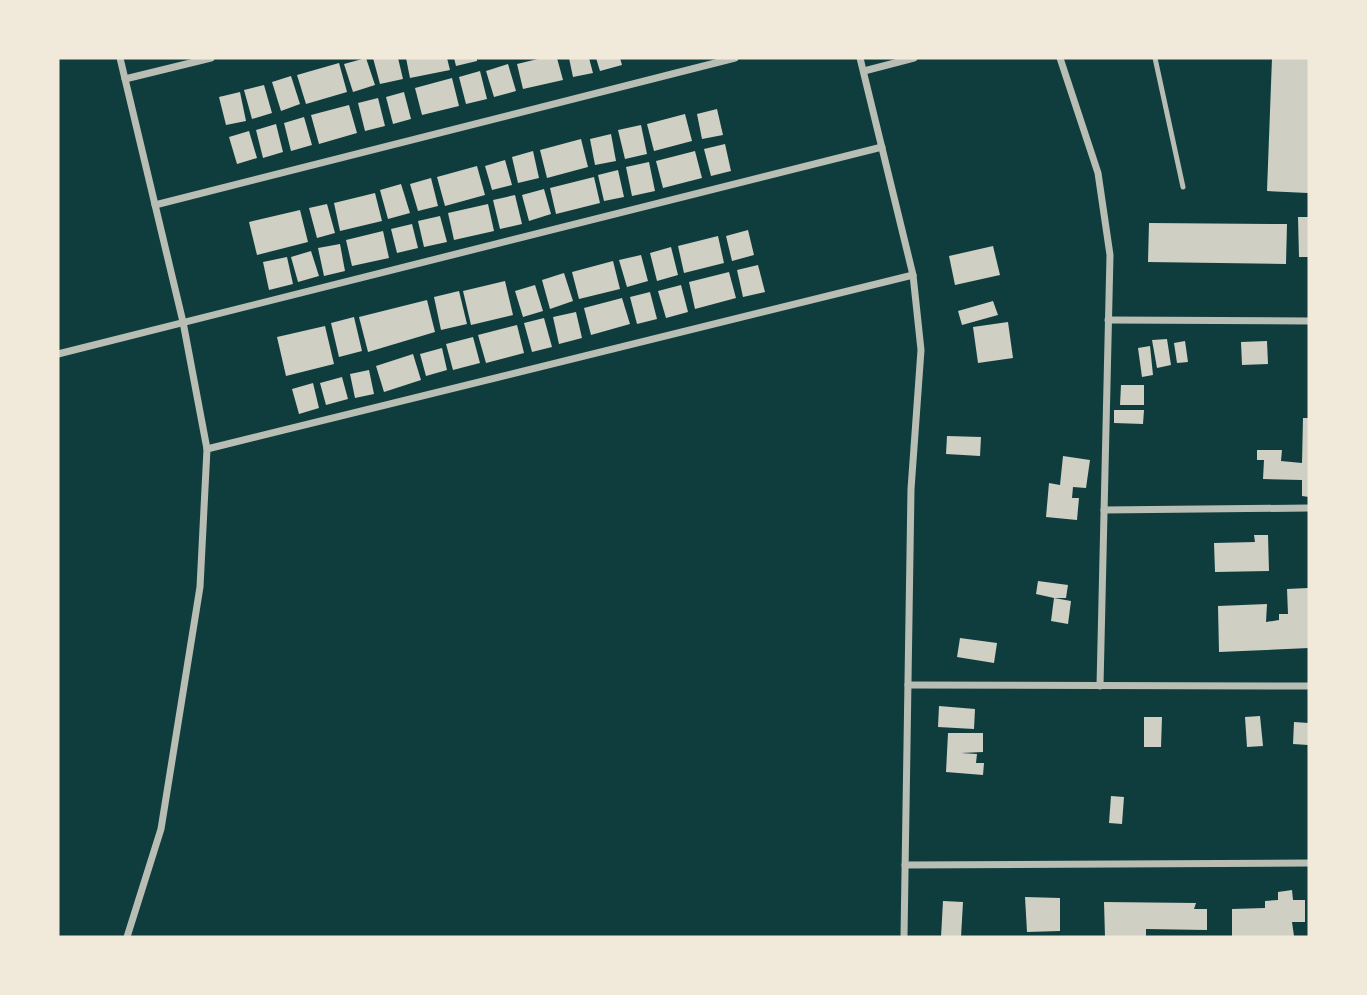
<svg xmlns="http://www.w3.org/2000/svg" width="1367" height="995" viewBox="0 0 1367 995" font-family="Roboto,sans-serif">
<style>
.building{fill:#cfcfc3}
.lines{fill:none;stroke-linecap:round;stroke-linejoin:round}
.service{stroke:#b8beb3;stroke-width:5}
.minor{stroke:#b8beb3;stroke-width:7}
</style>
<rect width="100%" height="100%" fill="#0f3d3e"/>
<g class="building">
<path d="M366 58 375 85 353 92 344 64Z"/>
<path d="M373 58H398L403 79 380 84Z"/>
<path d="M406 58H447L450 70 410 78Z"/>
<path d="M454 58H477V61L456 66Z"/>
<path d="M542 58H557L563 80 523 89 517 64Z"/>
<path d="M569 58H589L593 73 573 77Z"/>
<path d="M596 58H620L622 65 600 71Z"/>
<path d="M1272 58H1309L1308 193 1267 191Z"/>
<path d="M339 63 347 92 306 104 297 75Z"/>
<path d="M508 64 516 91 494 97 486 71Z"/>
<path d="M480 71 487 99 466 104 459 77Z"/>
<path d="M291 76 300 104 281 111 272 82Z"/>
<path d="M452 78 459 106 422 115 415 88Z"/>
<path d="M264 85 272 113 252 119 244 90Z"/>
<path d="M240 92 246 121 226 125 219 97Z"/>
<path d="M404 92 411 119 393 124 386 97Z"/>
<path d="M378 98 385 126 365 131 358 103Z"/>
<path d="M349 105 357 133 319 144 311 115Z"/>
<path d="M717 109 723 135 702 139 697 114Z"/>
<path d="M685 114 692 141 654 151 647 124Z"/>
<path d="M304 117 312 145 291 151 284 123Z"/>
<path d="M276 124 283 152 263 158 256 130Z"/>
<path d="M641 125 647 154 625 159 618 130Z"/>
<path d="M249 131 257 158 237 164 229 137Z"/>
<path d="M611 134 616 161 595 165 590 139Z"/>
<path d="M581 139 588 167 547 178 540 150Z"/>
<path d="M725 144 731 171 711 176 704 149Z"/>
<path d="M533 151 539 178 518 183 512 157Z"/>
<path d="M695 151 702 178 663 188 656 161Z"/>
<path d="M505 160 512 185 492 190 485 166Z"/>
<path d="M649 162 655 191 632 196 626 167Z"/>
<path d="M477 166 485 195 445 206 437 177Z"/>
<path d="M618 170 624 197 604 201 598 175Z"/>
<path d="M594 177 600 203 556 214 550 188Z"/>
<path d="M431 178 438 206 418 211 410 184Z"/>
<path d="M401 184 410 213 388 219 380 190Z"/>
<path d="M544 189 551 214 529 221 522 195Z"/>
<path d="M375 193 382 221 340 231 334 203Z"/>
<path d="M515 195 522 224 500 229 493 200Z"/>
<path d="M327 204 335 233 317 238 309 208Z"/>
<path d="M488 204 494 231 454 240 448 213Z"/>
<path d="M300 210 308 242 257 255 249 222Z"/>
<path d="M440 216 447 242 424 247 418 221Z"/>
<path d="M1298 217H1309V257H1299Z"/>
<path d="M1149 223 1287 224 1286 264 1148 262Z"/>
<path d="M412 224 418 248 397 253 391 229Z"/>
<path d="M748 230 754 255 732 261 726 236Z"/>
<path d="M383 231 389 258 352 266 346 240Z"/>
<path d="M718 236 724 263 684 273 678 246Z"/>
<path d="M340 244 345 271 324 276 318 248Z"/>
<path d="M993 246 1000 275 955 285 949 256Z"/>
<path d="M671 247 678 275 657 281 650 253Z"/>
<path d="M311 251 319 276 298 282 291 257Z"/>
<path d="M641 255 648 281 627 287 619 260Z"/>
<path d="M287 257 293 284 269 290 263 262Z"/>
<path d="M613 261 620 289 579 299 572 272Z"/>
<path d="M758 265 765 292 743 297 737 270Z"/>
<path d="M729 272 736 298 695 309 689 282Z"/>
<path d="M564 273 573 301 550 309 542 280Z"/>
<path d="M505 281 513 315 471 325 463 291Z"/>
<path d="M535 285 543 311 523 317 515 291Z"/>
<path d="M681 285 688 312 666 318 658 291Z"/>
<path d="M459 291 467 324 441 330 434 297Z"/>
<path d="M650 292 657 319 637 324 630 297Z"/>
<path d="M622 298 630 324 591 335 584 308Z"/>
<path d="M427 300 435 332 368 352 359 317Z"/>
<path d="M993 301 998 315 962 325 958 311Z"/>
<path d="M576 312 582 338 559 344 553 317Z"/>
<path d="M354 317 362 351 339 357 331 323Z"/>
<path d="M544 318 552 347 532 352 524 323Z"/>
<path d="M1008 322 1013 358 978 363 973 327Z"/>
<path d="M517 325 524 353 486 363 478 335Z"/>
<path d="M325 326 334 364 286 376 277 337Z"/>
<path d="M473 337 480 363 453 370 446 344Z"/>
<path d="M1167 339 1171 365 1157 368 1152 340Z"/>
<path d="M1185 341 1188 362 1177 363 1174 343Z"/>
<path d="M1267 341 1268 364 1242 365 1241 342Z"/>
<path d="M1150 346 1153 375 1142 377 1138 348Z"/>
<path d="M442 348 447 370 426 376 420 354Z"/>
<path d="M413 354 421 380 384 392 376 366Z"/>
<path d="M369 370 374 394 355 398 350 374Z"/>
<path d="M342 377 348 399 326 405 320 383Z"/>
<path d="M313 383 319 408 299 414 292 389Z"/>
<path d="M1121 385H1144V405H1120Z"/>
<path d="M1114 410H1144L1143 424 1114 423Z"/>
<path d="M1303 418H1309V497L1302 496V480L1263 479 1264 460H1257V450H1282L1281 461 1302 463Z"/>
<path d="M947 436 981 437 980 456 946 454Z"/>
<path d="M1063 456 1090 460 1086 488 1073 487 1072 498H1079L1077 520 1046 517 1049 483 1060 485Z"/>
<path d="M1254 535H1268L1269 571 1215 572 1214 543 1255 542Z"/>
<path d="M1038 581 1068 585 1066 598H1054L1071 601 1068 624 1051 621 1054 598 1036 594Z"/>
<path d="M1308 588 1309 648 1219 652 1218 606 1267 604 1266 622 1279 620V614H1288L1287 589Z"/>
<path d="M960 638 997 643 994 663 957 657Z"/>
<path d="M939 706 975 709 974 729 938 727Z"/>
<path d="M1260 716 1263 746 1247 747 1245 717Z"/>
<path d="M1144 717H1162L1161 747H1144Z"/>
<path d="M1294 722 1309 723 1308 745 1293 744Z"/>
<path d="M948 733H983V752L961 753 977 754 976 763H984L983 775 946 772Z"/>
<path d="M1111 796 1124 797 1122 824 1109 823Z"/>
<path d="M1292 890 1293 900H1305V922H1292L1294 936 1232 937V909L1265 908V901L1278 900V892Z"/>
<path d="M1025 897 1060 898V931L1027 932Z"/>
<path d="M943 901 963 902 961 937H941Z"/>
<path d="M1104 902 1196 903 1194 909H1207V930L1146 929V937H1105Z"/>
</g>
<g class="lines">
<path class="service" d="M1155 58 1183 187"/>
<g class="minor">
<path d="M120 58 183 322 207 449 200 587 161 829 127 937"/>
<path d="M860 58 913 275 921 350 911 489 904 937"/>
<path d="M1060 58 1098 173 1110 255 1100 686"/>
<path d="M864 71 914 58"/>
<path d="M125 79 211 58"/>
<path d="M155 205 735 58"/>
<path d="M1108 320 1309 321"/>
<path d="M58 354 882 147"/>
<path d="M207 449 913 275"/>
<path d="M1104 510 1309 508"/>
<path d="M908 685 1309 686"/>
<path d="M905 865 1309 863"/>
</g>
</g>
<rect width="1367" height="995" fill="none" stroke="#f1e9da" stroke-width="119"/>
</svg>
